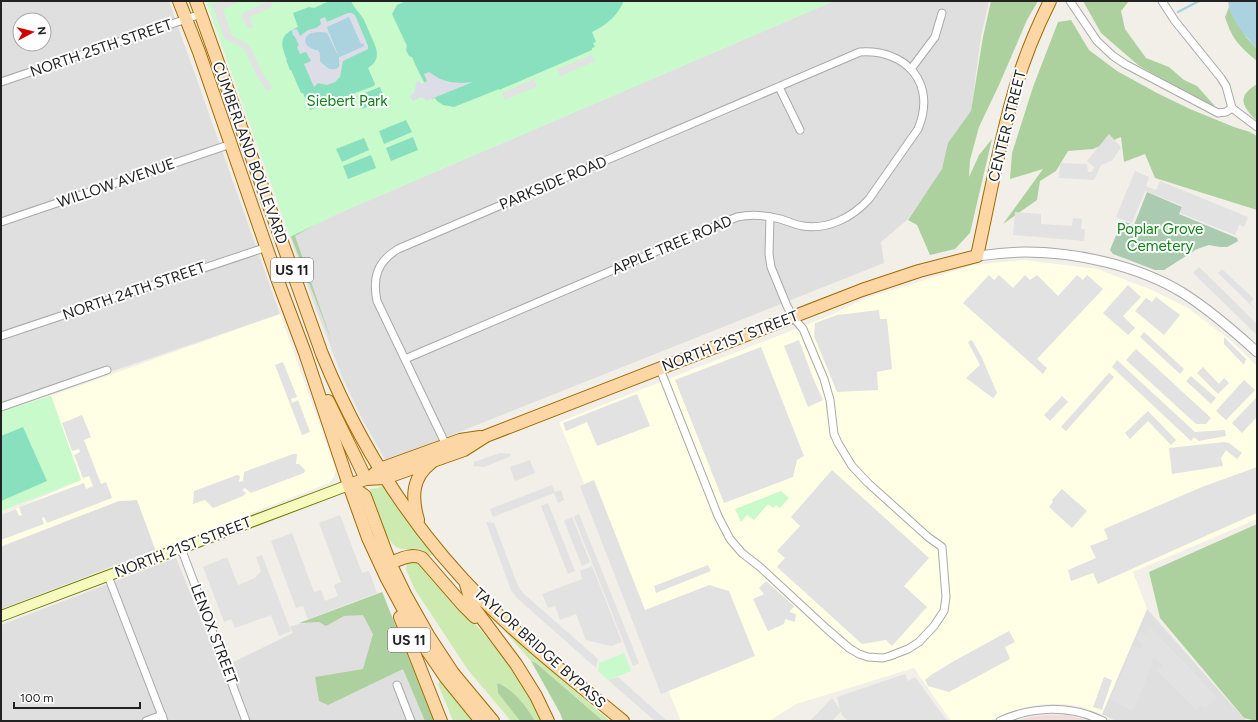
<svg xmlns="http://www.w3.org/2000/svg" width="1258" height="722" viewBox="0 0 1258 722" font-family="Figtree,sans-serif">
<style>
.residential{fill:#e0dfdf;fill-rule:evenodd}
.commercial{fill:#f2dad9}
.education{fill:#ffffe5}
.grass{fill:#cdebb0}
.forest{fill:#add19e}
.cemetery{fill:#aacbaf}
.park{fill:#c8facc}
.pitch{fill:#88e0be}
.parking{fill:#e2e2e2}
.plaza{fill:#dddde8;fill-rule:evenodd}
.water{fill:#aad3df}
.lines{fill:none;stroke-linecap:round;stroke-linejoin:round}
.stream{stroke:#aad3df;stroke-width:2.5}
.minor-casing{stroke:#a9a9a9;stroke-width:9}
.tertiary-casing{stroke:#a9a9a9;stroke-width:11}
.secondary-casing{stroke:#707d05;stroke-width:12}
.primary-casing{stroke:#a06b00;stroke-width:14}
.minor{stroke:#fff;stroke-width:7}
.tertiary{stroke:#fff;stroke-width:9}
.secondary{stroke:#f7fabf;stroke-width:10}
.primary{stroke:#fcd6a4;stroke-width:12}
.labels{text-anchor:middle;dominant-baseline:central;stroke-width:4;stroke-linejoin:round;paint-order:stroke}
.shield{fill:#fff;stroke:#646464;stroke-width:1}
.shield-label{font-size:14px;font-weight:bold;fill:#222}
.street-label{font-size:15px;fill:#222;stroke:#fff}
.park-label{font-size:15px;fill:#0c8416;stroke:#fff}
</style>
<rect width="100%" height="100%" fill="#f2efe9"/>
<g class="residential">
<path d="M1 1H169L280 314 1 409ZM20 20H44V44H20Z"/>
<path d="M834 1H989L981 36 971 112 944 168 907 220 881 242 884 263 386 461 362 419 343 379 316 309 290 237 337 214Z"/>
<path d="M137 500 155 550 1 609V547L118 501Z"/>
<path d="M176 558 221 668 293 633 290 627 383 593 432 721H1V625Z"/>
<path d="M1147 609 1246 721H1116L1102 714Z"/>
</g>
<path class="commercial" d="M1046 715H1067L1090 721H1016L1030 717Z"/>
<g class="education">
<path d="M1024 260 1097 269 1152 290 1188 308 1230 340 1257 366V519L1133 572 1147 609 1102 714 1079 706 1063 704H1049L1037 705 1022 708 988 721H951L914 668 796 704 769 721H681L559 422 831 315 866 298 974 265Z"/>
<path d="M280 314 336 470 334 477 329 483 156 550 137 500 119 501 1 546V515L81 480 51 396Z"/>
</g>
<g class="grass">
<path d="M385 484 435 552 430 556C419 545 414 551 401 549 385 546 375 503 370 489L378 488Z"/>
<path d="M410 562 418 563C464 611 513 659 541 721H535C527 707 513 688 497 683L498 693 520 721H511L468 670 414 588 406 569 407 564Z"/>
<path d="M504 625 535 657 610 721H603L536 663 531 661 501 627Z"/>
<path d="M440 681 475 721H453L438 684Z"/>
</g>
<g class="forest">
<path d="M991 1H1038L1027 20 999 85 979 127 970 160 969 177 979 155 992 139 970 233 955 249 930 255 917 225 908 220 942 169 948 143 971 111 983 37Z"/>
<path d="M1083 1H1129L1121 11 1125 29 1146 58 1169 67 1184 80 1197 86 1214 105V107L1191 96 1138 65 1101 33Z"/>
<path d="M1229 7 1246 37 1257 49V61C1239 46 1232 39 1225 17Z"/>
<path d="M1071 20 1089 50 1117 71 1157 93 1190 109 1234 127 1250 132 1257 136V210L1155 178 1145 154 1124 162 1121 137 1093 149 1068 151 1056 171 1040 181 1037 200 1003 224 1043 169 1010 179 1012 153 1033 87 1058 22Z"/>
<path d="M1257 84V121C1242 106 1236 97 1257 84Z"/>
<path d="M333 214 295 236 332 342 289 231Z"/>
<path d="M1257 524V721L1244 718 1160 618 1149 572Z"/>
<path d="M382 592 434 721H425L403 669 328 705 319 701 315 677 363 669 373 634 363 615 344 616 326 626 319 622 299 623Z"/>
<path d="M531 661 536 663 603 721H563L560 713Z"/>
<path d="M497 683C513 688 527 707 535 721H520L498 693Z"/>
</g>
<path class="cemetery" d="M1147 192 1182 207 1179 214 1237 238 1238 241 1233 244 1227 247H1220L1209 245 1197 249 1164 270H1155L1113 254 1110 250 1122 221 1134 225Z"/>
<g class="park">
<path d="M206 1H834L337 214 290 237Z"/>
<path d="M51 396 81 480 1 511V411Z"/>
<path d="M781 491 789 498 780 508 776 505 773 508 768 504 754 520 747 515 741 522 735 509Z"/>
<path d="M624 653 631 671 608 680 598 671 599 663Z"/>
</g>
<g class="pitch">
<path d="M329 1H351C354 8 360 13 364 20 366 24 368 29 370 34 376 47 383 59 368 68L375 84 374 86 310 110 303 93H301L291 70H290L286 60H287C280 43 279 35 298 27L293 13 309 7 314 8Z"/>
<path d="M406 1H624C617 16 607 25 592 32L596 42 593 43 595 47 592 48V50L499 90V89L454 107 443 105 437 101 435 98 432 99C426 84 418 72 412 57L409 56 406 50 407 46 392 14 397 5Z"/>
<path d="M380 87 385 100 362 109 357 96Z"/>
<path d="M406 120 412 132 384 144 379 131Z"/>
<path d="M413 137 418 150 391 161 386 148Z"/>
<path d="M364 138 369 150 342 162 336 149Z"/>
<path d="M371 155 376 168 348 179 343 166Z"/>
<path d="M23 427 47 481 1 501V436Z"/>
</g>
<g class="parking">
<path d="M222 1H241L223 9 232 36 245 42 250 46 263 74 273 88 267 91 258 78 244 49 224 38 212 5Z"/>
<path d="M269 1H273L272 7 250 17 253 28 247 27 241 14Z"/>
<path d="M592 55 595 61 505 100 502 93 534 79 537 86 560 76 557 69Z"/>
<path d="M1109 134 1121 147 1112 161 1101 165 1094 180 1059 178 1060 163 1087 164 1088 172H1092L1094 167 1087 161Z"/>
<path d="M1135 171 1149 177 1146 186 1156 190 1160 181 1248 217 1244 227 1239 225 1235 235 1180 213 1183 206 1145 191 1132 223 1116 217Z"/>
<path d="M1015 212 1041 214V224L1072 226 1073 218 1082 219 1081 229H1085L1084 241 1013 235Z"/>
<path d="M1199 267 1257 324V335L1193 273Z"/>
<path d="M1222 269 1254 299 1250 303 1257 311 1218 273Z"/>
<path d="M989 275 994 280 999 275 1013 288 1025 275 1030 280 1037 275 1058 296 1077 275 1083 280 1087 275 1103 289 1037 359 1047 368 1043 374 963 303Z"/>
<path d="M1128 285 1141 297 1123 316 1135 328 1128 335 1103 313Z"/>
<path d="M1156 297 1180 315 1164 335 1135 311 1146 298 1152 302Z"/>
<path d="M879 310 880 319H887L892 369 877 372 878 390 837 392 814 336 815 323 837 315Z"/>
<path d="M1144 332 1184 369 1180 374 1140 337Z"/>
<path d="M1224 337 1246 359 1244 365 1224 344Z"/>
<path d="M799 340 813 378 823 400 808 407 784 346Z"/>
<path d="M972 340 982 358 997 393 993 398 966 378 980 365 968 342Z"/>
<path d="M761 347 804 456 797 460 793 477 724 503 675 380Z"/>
<path d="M1136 349 1211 418 1206 424H1196L1126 360Z"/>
<path d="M1117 360 1195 432 1225 430 1226 436 1199 441 1194 437 1191 441 1112 367Z"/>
<path d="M283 362 297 397 291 399 292 403 298 400 310 432 302 435 275 365Z"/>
<path d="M1203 367 1219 384 1224 378 1229 383 1218 394 1197 373Z"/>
<path d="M1109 373 1114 377 1066 431 1061 427Z"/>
<path d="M1191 376 1216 398 1211 404 1186 381Z"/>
<path d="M1244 380 1255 390 1226 420 1216 411Z"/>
<path d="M637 394 650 426 597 446 587 422 566 431 563 423Z"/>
<path d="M1062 396 1068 402 1050 421 1044 415Z"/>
<path d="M1257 397V417L1242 433 1232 423Z"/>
<path d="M1148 411 1176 440 1171 445 1148 421 1130 439 1125 433Z"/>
<path d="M82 415 91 437 84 440 101 484 106 482 112 498 47 523 44 517 42 518 44 524 1 540V515L16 509 19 516 22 515 19 507 84 483 86 489 93 486 89 476 83 478 74 455 80 452 79 449 72 451 62 423Z"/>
<path d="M1225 442 1229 443 1242 453 1237 459 1226 450 1221 458 1223 466 1172 474 1169 448Z"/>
<path d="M500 453 511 454 509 457 484 467 474 466V462Z"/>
<path d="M293 454H297L296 464H299L305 470 304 473 251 493 245 488 242 490 246 493 243 496 213 508 205 500 193 504 194 491 237 475 240 476 239 482 243 481 244 472Z"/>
<path d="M530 460 535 473 515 481 510 467Z"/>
<path d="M1257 467V513L1098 584 1093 573 1071 581 1068 570 1096 558 1090 546 1108 539 1104 529 1202 487Z"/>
<path d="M832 470 929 558 904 586 927 607 892 646 886 640 862 644 777 567 785 558 777 551 800 526 791 517Z"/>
<path d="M594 480 645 610 709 585 729 591 755 656 661 694 580 486Z"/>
<path d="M552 485 555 492 561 490 564 500 558 503 554 493 493 517 490 509Z"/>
<path d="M1062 489 1087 511 1072 528 1049 507 1053 502 1052 500Z"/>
<path d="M548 503 575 571 568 574 541 506Z"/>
<path d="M579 514 639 663 633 666 574 517Z"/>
<path d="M340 515 362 573 369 571 377 593 308 619 303 606 296 608 271 541 292 533 314 592 321 590 325 601 338 596 334 585 341 582 319 523Z"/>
<path d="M572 517 590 562 582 566 564 521Z"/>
<path d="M486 522 494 523 518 586 523 593 598 659 596 668 517 598 511 590Z"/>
<path d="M262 555 291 631 279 636 271 615 235 628 231 619 224 622 203 567 227 557 238 585 255 578 261 571 256 557Z"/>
<path d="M708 565 711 571 656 593 654 586Z"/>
<path d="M592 566 622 642 611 646 586 640 576 614 560 620 555 606 548 608 542 594 582 579 580 571Z"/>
<path d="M766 581 793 605 794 607 789 612 796 614 795 622 785 619 784 624 768 631 753 599 764 594 759 588Z"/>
<path d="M1151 628 1193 671 1217 698 1205 709 1201 705 1196 710 1157 671 1162 665 1154 657 1151 662 1153 663 1133 711 1110 700 1133 646 1141 649 1143 645 1136 638 1139 632 1145 634Z"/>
<path d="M1009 631 1015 642 1005 647 1010 659 949 692 928 686 925 680 931 675 954 661Z"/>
<path d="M905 674 908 681 915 677 947 721H848L842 715 841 711 832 721H810L832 698 840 709 837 697Z"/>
<path d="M618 677 667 721H655L608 680Z"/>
<path d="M1104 677 1112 680 1102 710 1093 707Z"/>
</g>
<g class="plaza">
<path d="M348 13H352L355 15 368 46V49L343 61 340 77 335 82 327 85 318 83 314 87 304 64 311 61 306 52 300 54 297 47 299 45 294 35 293 36 292 30 297 29 300 36 308 30 316 28 321 24 320 19 325 17 327 22ZM327 27 364 46 339 57V66L336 69H330L322 63 320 58V52L318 50H314L328 35 337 54H338Z"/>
<path d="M429 72 440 79 450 82 461 83 473 82 426 101 425 99 421 97 413 101 410 96 414 93 415 91 416 82 419 81 421 84 427 81 424 74Z"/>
</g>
<g class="water">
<path d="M1228 1H1257V49C1246 37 1229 18 1228 1Z"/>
<path d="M349 17 361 44 363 43 364 46 339 57V62L337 68C331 72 325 66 320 61V54L318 50C298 48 302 27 327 33L337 54H338L327 27Z"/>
</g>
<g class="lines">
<path class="stream" d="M1178 12 1199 1"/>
<g class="minor-casing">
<g id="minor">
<path d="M1070 1 1097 41 1113 56 1125 64 1218 113 1226 112 1232 108"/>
<path d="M1162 1 1175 21 1221 78 1226 86 1232 108 1257 127"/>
<path d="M911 69 935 37 942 13"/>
<path d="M1 82 201 14"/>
<path d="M779 87 800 130"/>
<path d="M1 222 231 144"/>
<path d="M1 336 267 247"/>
<path d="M405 359 737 217C752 214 765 215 780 219 788 221 795 225 803 226 828 230 853 217 869 199L918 129C937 84 907 49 860 52L398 249C378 261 372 277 377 301L446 445"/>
<path d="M660 369 718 516 730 539 742 553 760 567 827 629 849 648 859 654 868 657 883 658 890 656 908 649 919 642 934 626 944 611 946 597 942 547 928 537 868 483 852 466 838 443 834 434 830 400 824 379 803 329 793 317 787 306 771 267 769 254 770 217"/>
<path d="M1 407 107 370"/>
<path d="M181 548 246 721"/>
<path d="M108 576 164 721"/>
<path d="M397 685 411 721"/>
<path d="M146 721 162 715"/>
<path d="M1000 721C1033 706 1070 705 1103 721"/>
</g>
</g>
<g class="tertiary-casing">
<path id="tertiary" d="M977 256C993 254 1009 252 1026 252 1077 252 1139 266 1183 293 1210 310 1234 331 1257 352"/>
</g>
<g class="secondary-casing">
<path id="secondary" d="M1 616 349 485"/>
</g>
<g class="primary-casing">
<g id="primary">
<path d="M179 1 199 52 278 281 305 353 349 485 368 538 387 579 420 640 446 678 481 721"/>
<path d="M196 1 322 354C360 447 412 529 483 600 527 644 576 682 623 721"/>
<path d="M328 401 366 479"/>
<path d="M374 474 380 469 460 440 480 437"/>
<path d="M349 485 366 479 385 478 464 450 486 436 862 290 919 271 977 256C989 201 999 144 1015 89 1024 58 1036 29 1050 1"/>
<path d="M349 485 365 496 390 563 406 596 428 635 453 673 493 721"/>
<path d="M418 520C412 499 411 478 431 463"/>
<path d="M390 563C401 559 411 553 422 558L463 605 475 617"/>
<path d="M466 584 470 598 475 609 516 664 536 696 548 721"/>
<path d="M400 617 441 721"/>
</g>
</g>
<use href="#minor" class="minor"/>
<use href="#tertiary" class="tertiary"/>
<use href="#secondary" class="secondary"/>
<use href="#primary" class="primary"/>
</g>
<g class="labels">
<g class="shield">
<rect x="271" y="258" width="42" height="24" rx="3"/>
<rect x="388" y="628" width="42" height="24" rx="3"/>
</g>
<g class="shield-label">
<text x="292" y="270">US 11</text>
<text x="409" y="640">US 11</text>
</g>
<g class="street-label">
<text transform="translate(101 48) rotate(-19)">NORTH 25TH STREET</text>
<text transform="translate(1007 126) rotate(-76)">CENTER STREET</text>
<text transform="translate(250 153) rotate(70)">CUMBERLAND BOULEVARD</text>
<text transform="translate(116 183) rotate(-19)">WILLOW AVENUE</text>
<text transform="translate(553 183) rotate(-23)">PARKSIDE ROAD</text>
<text transform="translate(672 245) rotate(-23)">APPLE TREE ROAD</text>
<text transform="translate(134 291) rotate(-19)">NORTH 24TH STREET</text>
<text transform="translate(730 341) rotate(-21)">NORTH 21ST STREET</text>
<text transform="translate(183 547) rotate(-21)">NORTH 21ST STREET</text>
<text transform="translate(214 634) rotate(69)">LENOX STREET</text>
<text transform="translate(540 648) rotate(42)">TAYLOR BRIDGE BYPASS</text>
</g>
<g class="park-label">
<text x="347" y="101">Siebert Park</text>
<text x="1160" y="229">Poplar Grove<tspan x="1160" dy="17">Cemetery</tspan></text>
</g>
</g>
<rect width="1258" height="722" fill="none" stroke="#222222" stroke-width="4"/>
<g transform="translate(32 32) rotate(83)"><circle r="19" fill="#ffffff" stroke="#a7a7a7"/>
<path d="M0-3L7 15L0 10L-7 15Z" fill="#d40000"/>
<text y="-6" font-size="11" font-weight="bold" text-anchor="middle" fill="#222222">N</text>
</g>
<path d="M14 702v6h126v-6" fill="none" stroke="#222222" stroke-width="2"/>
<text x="20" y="702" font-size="12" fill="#222222" stroke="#ffffff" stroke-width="3" paint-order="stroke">100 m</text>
</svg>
